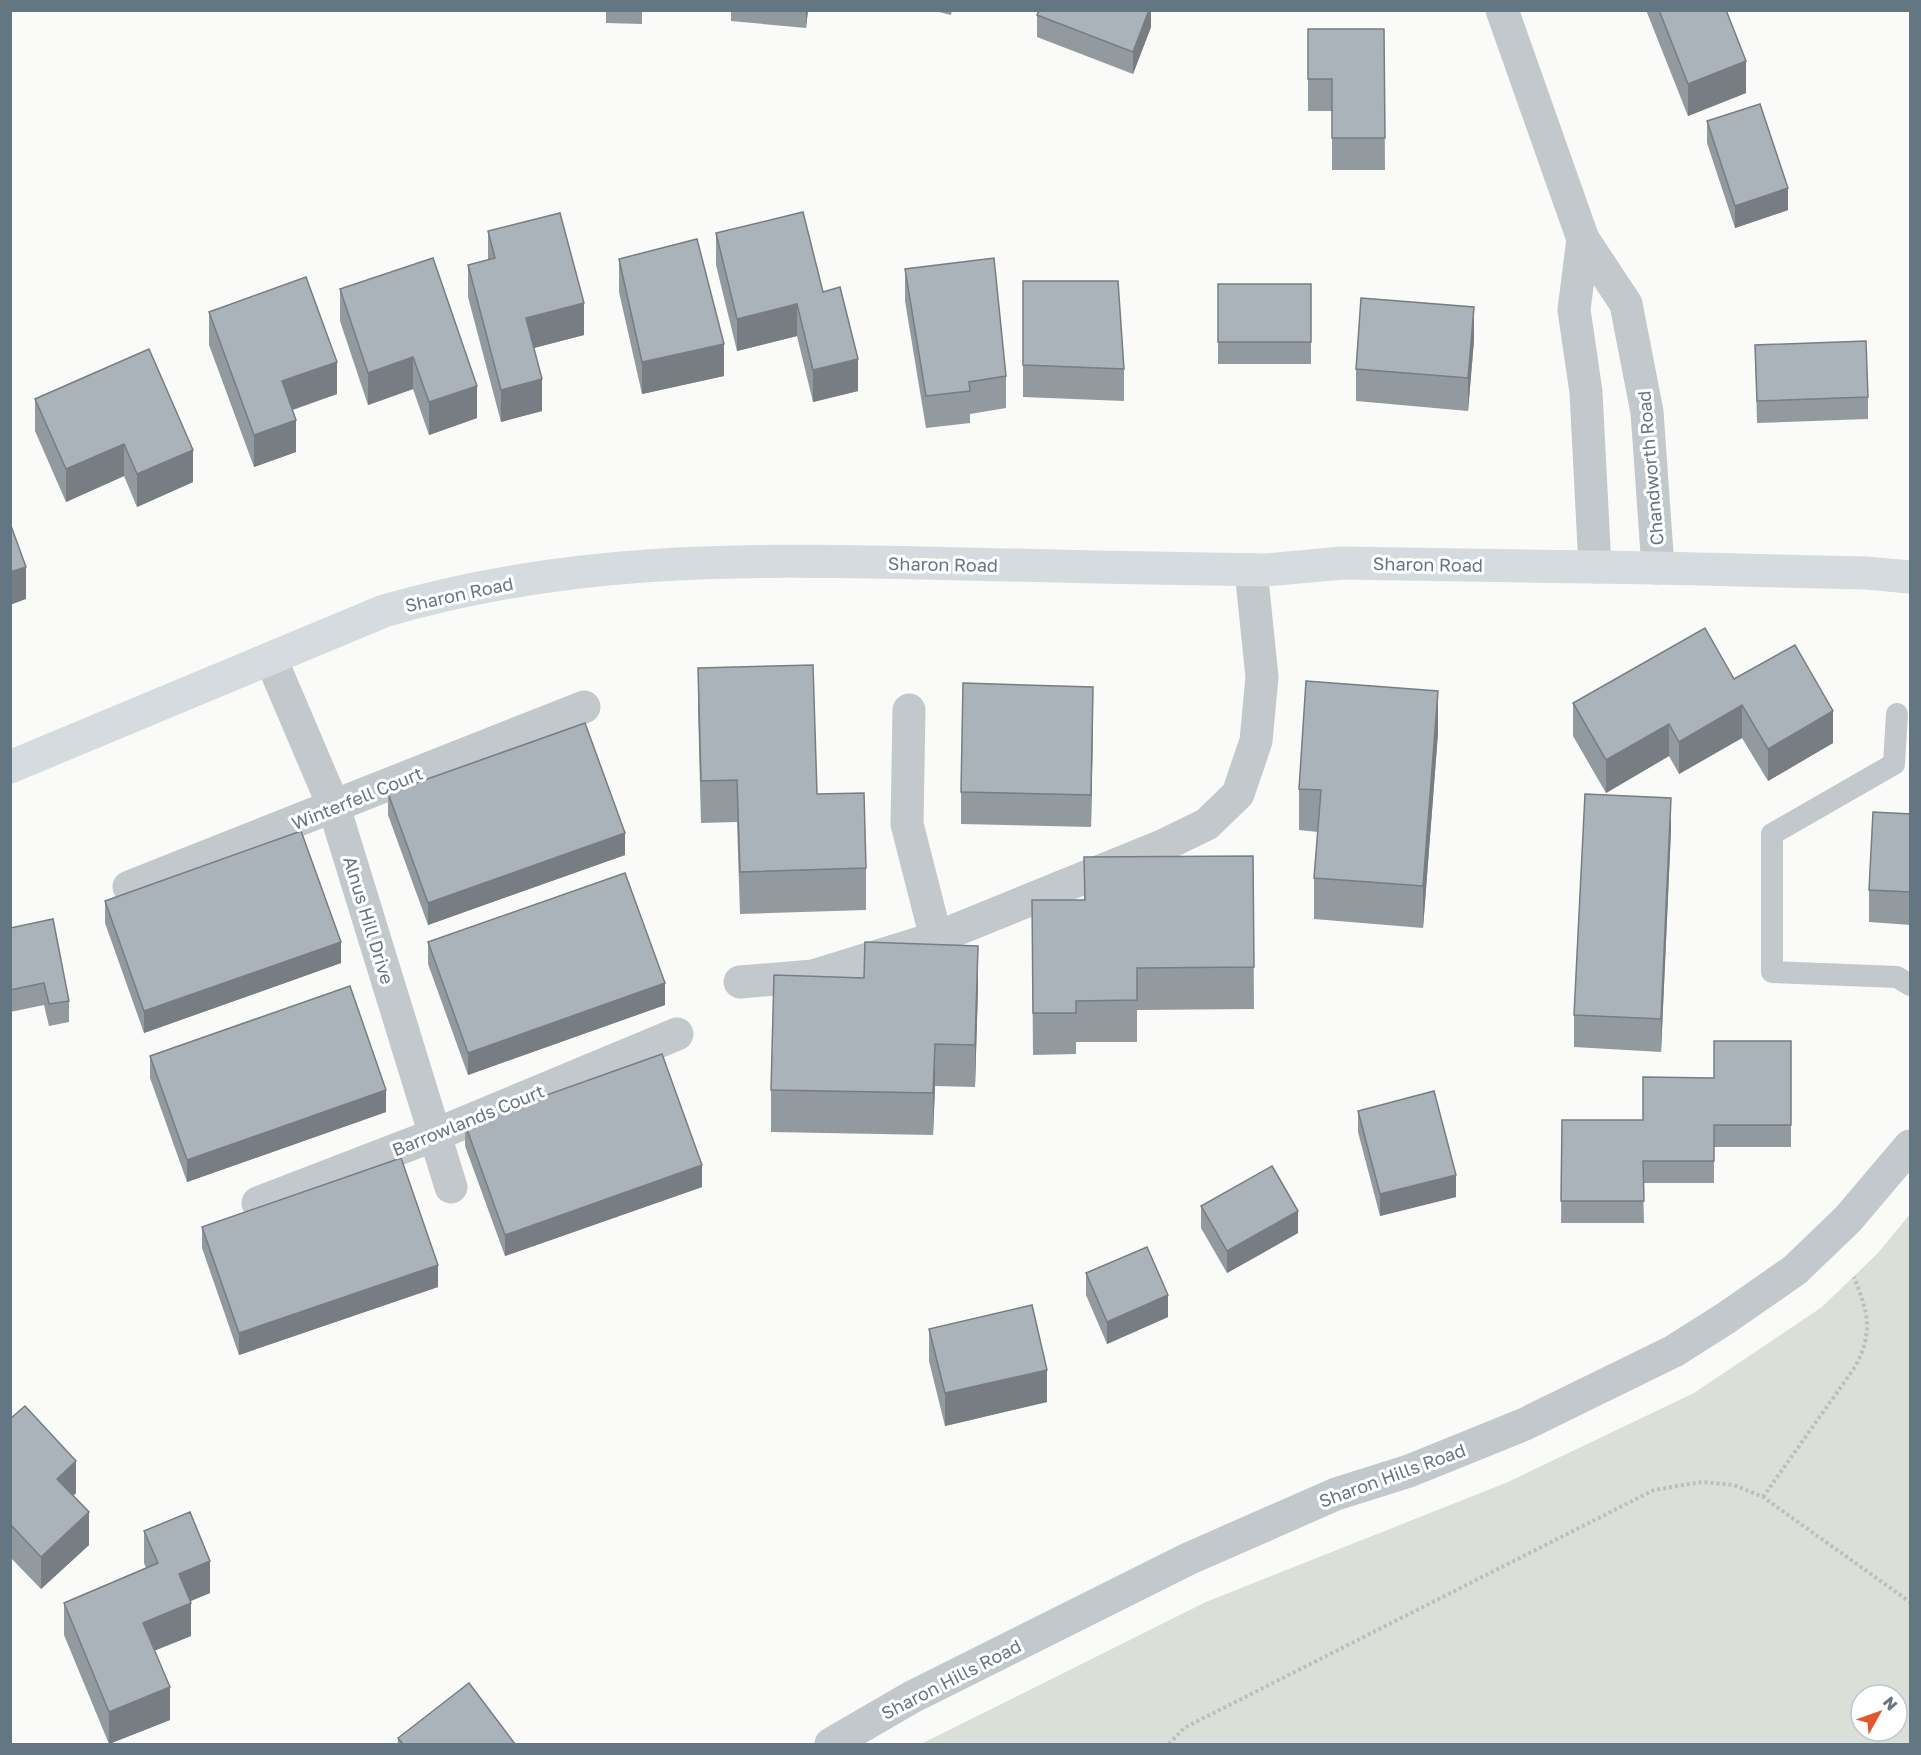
<svg xmlns="http://www.w3.org/2000/svg" width="1921" height="1755" viewBox="0 0 1921 1755" font-family="'Golos Text',sans-serif">
<style>
.green{fill:#dadfd7;fill-rule:evenodd}
.lines{fill:none;stroke-linecap:round;stroke-linejoin:round}
.path{stroke:#bbbfc2;stroke-width:4;stroke-dasharray:3 3;stroke-linecap:butt}
.service{stroke:#c3c8cc;stroke-width:22}
.minor{stroke:#c3c8cc;stroke-width:33}
.secondary{stroke:#d6dbdf;stroke-width:33}
.wall{fill:#929a9f}
.shaded-wall{fill:#777d82}
.building{fill:#aab3b9;stroke:#777d82;stroke-width:1.5}
.labels{text-anchor:middle;dominant-baseline:central;stroke-width:6;stroke-linejoin:round;paint-order:stroke}
.street-label{font-size:18px;fill:#657683;stroke:#fff}
</style>
<rect width="100%" height="100%" fill="#fafaf8"/>
<path class="green" d="M1910 1214V1744H921L1206 1602 1508 1482 1694 1393 1822 1307 1878 1253ZM1861 1695H1897V1731H1861Z"/>
<g class="lines">
<g class="path">
<path d="M1763 1497 1855 1367C1874 1331 1868 1313 1854 1277"/>
<path d="M1169 1744 1184 1728 1654 1490 1702 1482 1734 1485 1763 1497 1910 1602"/>
</g>
<path class="service" d="M1897 714 1894 764 1772 834V972L1897 977 1910 985"/>
<g class="minor">
<path d="M1502 10 1583 239"/>
<path d="M1595 567 1586 392 1574 310 1583 239 1626 304 1647 412 1658 568"/>
<path d="M271 659 334 807 451 1187"/>
<path d="M909 710 907 824 936 938"/>
<path d="M129 887 584 707"/>
<path d="M740 982 813 976 936 938 1162 846 1207 824 1238 794 1256 741 1262 677 1251 570"/>
<path d="M258 1203 437 1134 677 1034"/>
<path d="M831 1744 912 1697 1188 1559 1336 1494 1409 1471 1525 1424 1674 1351 1726 1318 1795 1270 1848 1219 1910 1146"/>
</g>
<path class="secondary" d="M10 767 384 611C566 558 734 559 922 563 1037 566 1151 568 1266 570L1342 563 1658 568 1866 573 1910 577"/>
</g>
<g class="wall">
<path d="M606 10H642V24L606 23Z"/>
<path d="M731 10H808L806 28 731 21Z"/>
<path d="M931 10H952L951 15Z"/>
<path d="M1151 10V27L1133 74 1037 37V15Z"/>
<path d="M1646 10H1727L1726 11 1746 93 1688 116Z"/>
<path d="M1308 29H1384L1385 170H1332V111H1308Z"/>
<path d="M1707 121 1788 210 1735 228 1707 143Z"/>
<path d="M488 231 584 335 534 348 542 411 501 422 468 297V265L488 260Z"/>
<path d="M716 233 823 292 858 391 813 402 797 336 737 351 716 265Z"/>
<path d="M433 258 477 418 429 435 413 389 368 405 340 321V289Z"/>
<path d="M619 259 724 376 642 394 619 292Z"/>
<path d="M905 269 1006 376V408L970 414V423L926 428 905 301Z"/>
<path d="M1023 281 1124 369V401L1023 397Z"/>
<rect x="1218" y="284" width="93" height="80"/>
<path d="M209 312 337 394 293 410 296 452 254 467 209 345Z"/>
<path d="M1474 340 1468 411 1356 401V369Z"/>
<path d="M1755 345 1868 397V419L1757 423Z"/>
<path d="M149 349 193 482 137 507 124 476 66 502 35 431V399Z"/>
<path d="M698 668 817 794 866 868V910L740 914 737 822 701 823 698 710Z"/>
<path d="M1734 679 1833 743 1768 781 1742 738 1679 774 1669 756 1606 793 1573 736V703Z"/>
<path d="M1093 719 1091 827 961 824V792Z"/>
<path d="M1438 733 1423 928 1314 919V878L1318 832 1299 830V789Z"/>
<path d="M388 793 625 855 428 925 388 815Z"/>
<path d="M1911 814V925L1869 922V890Z"/>
<path d="M1671 830 1661 1052 1574 1047V1015Z"/>
<path d="M1253 856 1254 1009 1137 1010V1042H1076V1054L1033 1055 1032 942 1084 900V857Z"/>
<path d="M105 901 341 963 144 1033 105 923Z"/>
<path d="M10 928 69 1001V1022L49 1026 44 1005 10 1012Z"/>
<path d="M428 942 665 1005 468 1075 428 964Z"/>
<path d="M978 988 975 1087 935 1086 933 1135 771 1132V1090Z"/>
<path d="M1791 1041V1147H1714V1183H1643L1644 1223H1561L1562 1120H1643L1714 1078Z"/>
<path d="M150 1056 386 1112 187 1182 150 1078Z"/>
<path d="M1358 1111 1456 1197 1380 1216 1358 1132Z"/>
<path d="M465 1124 702 1187 505 1256 465 1146Z"/>
<path d="M1201 1206 1298 1233 1227 1273 1201 1228Z"/>
<path d="M202 1227 438 1287 239 1355 202 1248Z"/>
<path d="M1086 1273 1168 1317 1107 1344 1086 1295Z"/>
<path d="M929 1329 1047 1402 945 1426 929 1361Z"/>
<path d="M10 1419 76 1493 73 1496 89 1545 41 1589 10 1557Z"/>
<path d="M144 1531 210 1593 190 1601 191 1636 154 1651 170 1720 109 1744 64 1635V1603L146 1568 144 1563Z"/>
<path d="M398 1738 515 1744H398Z"/>
</g>
<g class="shaded-wall">
<path d="M806 10H808L806 28Z"/>
<path d="M1149 10H1151V27L1133 74V52Z"/>
<path d="M1746 61V93L1688 116V84Z"/>
<path d="M1788 188V210L1735 228V206Z"/>
<path d="M584 303V335L526 350V318Z"/>
<path d="M797 304V336L737 351V319Z"/>
<path d="M1474 307V340L1468 411V378Z"/>
<path d="M724 344V376L642 394V362Z"/>
<path d="M413 357V389L368 405V373Z"/>
<path d="M858 359V391L813 402V370Z"/>
<path d="M337 362V394L282 413V381Z"/>
<path d="M542 379V411L501 422V390Z"/>
<path d="M477 386V418L429 435V402Z"/>
<path d="M296 420V452L254 467V435Z"/>
<path d="M124 444V476L66 502V469Z"/>
<path d="M193 450V482L137 507V474Z"/>
<path d="M26 567V599L10 605V572Z"/>
<path d="M1093 687V719L1091 827V795Z"/>
<path d="M1438 691V733L1423 928V886Z"/>
<path d="M1742 705V738L1679 774V742Z"/>
<path d="M1833 711V743L1768 781V749Z"/>
<path d="M1669 724V756L1606 793V760Z"/>
<path d="M1671 798V830L1661 1052V1019Z"/>
<path d="M625 833V855L428 925V903Z"/>
<path d="M341 942V963L144 1033V1011Z"/>
<path d="M978 946V988L975 1087V1045Z"/>
<path d="M665 983V1005L468 1075V1053Z"/>
<path d="M935 1044V1086L933 1135V1093Z"/>
<path d="M386 1090V1112L187 1182V1160Z"/>
<path d="M702 1165V1187L505 1256V1235Z"/>
<path d="M1456 1175V1197L1380 1216V1194Z"/>
<path d="M1298 1211V1233L1227 1273V1251Z"/>
<path d="M438 1265V1287L239 1355V1333Z"/>
<path d="M1168 1295V1317L1107 1344V1322Z"/>
<path d="M1047 1370V1402L945 1426V1393Z"/>
<path d="M76 1461V1493L57 1511V1479Z"/>
<path d="M89 1512V1545L41 1589V1557Z"/>
<path d="M210 1561V1593L179 1606V1574Z"/>
<path d="M191 1603V1636L143 1655V1623Z"/>
<path d="M170 1687V1720L109 1744V1712Z"/>
</g>
<g class="building">
<path d="M1039 10H1149L1133 52 1037 15Z"/>
<path d="M1659 10H1726L1746 61 1688 84Z"/>
<path d="M1308 29H1384L1385 138H1332V79H1308Z"/>
<path d="M1760 104 1788 188 1735 206 1707 121Z"/>
<path d="M803 212 823 292 840 287 858 359 813 370 797 304 737 319 716 233Z"/>
<path d="M560 213 584 303 526 318 542 379 501 390 468 265 495 258 488 231Z"/>
<path d="M697 239 724 344 642 362 619 259Z"/>
<path d="M433 258 477 386 429 402 413 357 368 373 340 289Z"/>
<path d="M994 258 1006 376 969 382 970 391 926 396 905 269Z"/>
<path d="M306 277 337 362 282 381 296 420 254 435 209 312Z"/>
<path d="M1023 281H1118L1124 369 1023 365Z"/>
<rect x="1218" y="284" width="93" height="58"/>
<path d="M1361 298 1474 307 1468 378 1356 369Z"/>
<path d="M1866 341 1868 397 1757 401 1755 345Z"/>
<path d="M149 349 193 450 137 474 124 444 66 469 35 399Z"/>
<path d="M10 523 26 567 10 572Z"/>
<path d="M1705 628 1734 679 1795 645 1833 711 1768 749 1742 705 1679 742 1669 724 1606 760 1573 703Z"/>
<path d="M813 665 817 794 864 793 866 868 740 872 737 780 701 781 698 668Z"/>
<path d="M1306 681 1438 691 1423 886 1314 878 1321 790 1299 789Z"/>
<path d="M963 683 1093 687 1091 795 961 792Z"/>
<path d="M585 723 625 833 428 903 388 793Z"/>
<path d="M1585 794 1671 798 1661 1019 1574 1015Z"/>
<path d="M1873 812 1911 814V892L1869 890Z"/>
<path d="M301 831 341 942 144 1011 105 901Z"/>
<path d="M1253 856 1254 967 1137 968V1000L1076 1001V1013H1033L1032 900H1085L1084 857Z"/>
<path d="M625 873 665 983 468 1053 428 942Z"/>
<path d="M53 919 69 1001 49 1004 44 983 10 990V928Z"/>
<path d="M865 942 978 946 975 1045 935 1044 933 1093 771 1090 774 975 864 978Z"/>
<path d="M350 986 386 1090 187 1160 150 1056Z"/>
<path d="M1714 1041H1791V1125H1714V1161H1643L1644 1201H1561L1562 1120H1643V1077L1714 1078Z"/>
<path d="M662 1054 702 1165 505 1235 465 1124Z"/>
<path d="M1434 1091 1456 1175 1380 1194 1358 1111Z"/>
<path d="M401 1158 438 1265 239 1333 202 1227Z"/>
<path d="M1272 1166 1298 1211 1227 1251 1201 1206Z"/>
<path d="M1147 1247 1168 1295 1107 1322 1086 1273Z"/>
<path d="M1032 1305 1047 1370 945 1393 929 1329Z"/>
<path d="M25 1406 76 1461 57 1479 89 1512 41 1557 10 1524V1419Z"/>
<path d="M190 1512 210 1561 179 1574 191 1603 143 1623 170 1687 109 1712 64 1603 158 1563 144 1531Z"/>
<path d="M469 1683 515 1744H403L398 1738Z"/>
</g>
<g class="labels">
<g class="street-label">
<text transform="translate(1650 468) rotate(-95)">Chandworth Road</text>
<text transform="translate(943 564) rotate(1)">Sharon Road</text>
<text transform="translate(1428 564) rotate(1)">Sharon Road</text>
<text transform="translate(459 594) rotate(-12)">Sharon Road</text>
<text transform="translate(357 798) rotate(-22)">Winterfell Court</text>
<text transform="translate(369 920) rotate(73)">Alnus Hill Drive</text>
<text transform="translate(468 1120) rotate(-22)">Barrowlands Court</text>
<text transform="translate(1392 1475) rotate(-20)">Sharon Hills Road</text>
<text transform="translate(951 1679) rotate(-27)">Sharon Hills Road</text>
</g>
</g>
<rect width="1921" height="1755" fill="none" stroke="#657683" stroke-width="24"/>
<g transform="translate(1879 1713) rotate(50)"><circle r="28" fill="#ffffff" stroke="#c1c8cd" stroke-width="1.5"/>
<path d="M0-4.5L10 22L0 15L-10 22Z" fill="#e4572e"/>
<text y="-9" font-size="16" font-weight="bold" text-anchor="middle" fill="#657683">N</text>
</g>
</svg>
